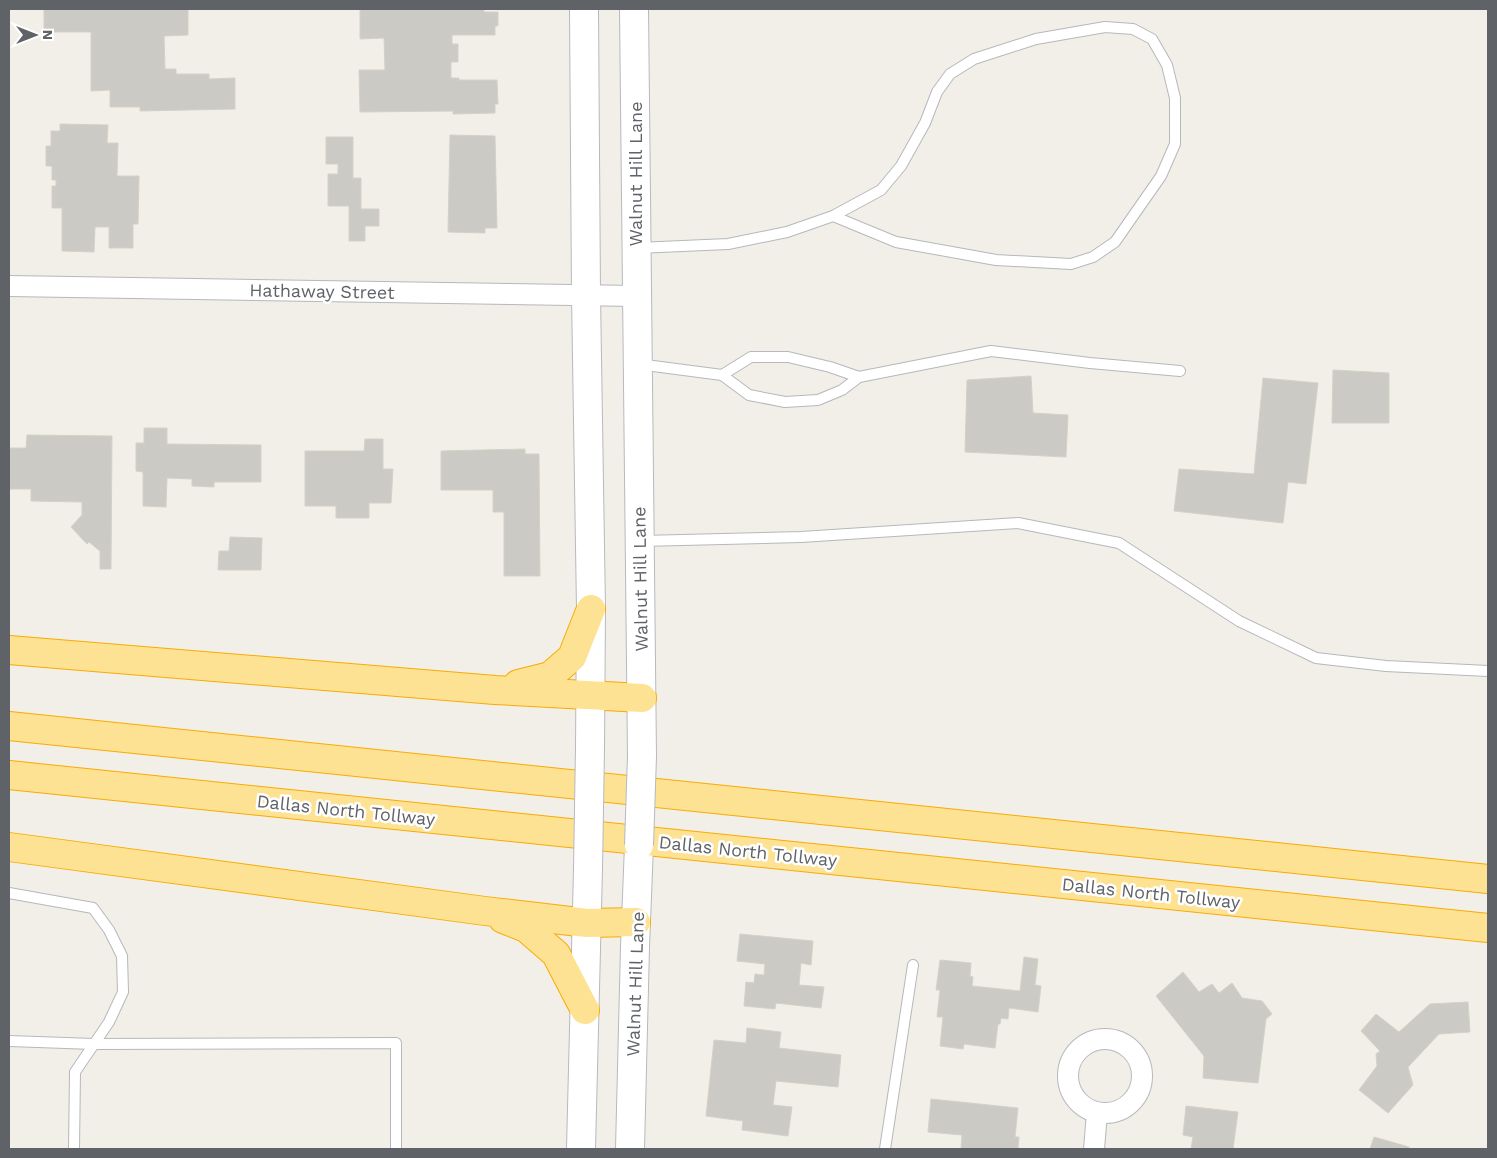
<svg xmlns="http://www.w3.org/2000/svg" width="1497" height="1158" viewBox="0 0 1497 1158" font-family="'Work Sans',sans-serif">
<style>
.building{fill:#cccac5;stroke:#d6d1c6}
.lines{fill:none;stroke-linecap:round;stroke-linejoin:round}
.lane-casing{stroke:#b5b8bc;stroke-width:12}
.street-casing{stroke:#b5b8bc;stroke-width:22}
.secondary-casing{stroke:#b6babf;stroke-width:30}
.highway-casing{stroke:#f9ab00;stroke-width:30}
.lane{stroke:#fff;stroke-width:10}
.street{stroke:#fff;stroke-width:20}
.secondary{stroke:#fff;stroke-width:28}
.highway{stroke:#fde293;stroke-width:28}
.secondary-bridge-casing{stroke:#b6babf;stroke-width:30;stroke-linecap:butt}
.secondary-bridge{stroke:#fff;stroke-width:28}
.labels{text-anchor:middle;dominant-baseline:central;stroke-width:5;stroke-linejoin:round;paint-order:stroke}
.street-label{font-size:18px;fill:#5f6368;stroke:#fff}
</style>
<rect width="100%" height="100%" fill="#f1efe8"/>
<g class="building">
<path d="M44 9H188V35L164 36 165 69H176V74H209V79L235 78V109L140 111V107H110V90L91 91V32H44Z"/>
<path d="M360 9H484V12H498V26H495V35H452V44H458V62H451V78H459V80H497L498 104H495V113L453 114V111L360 112 359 70H385L384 38 360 39Z"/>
<path d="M60 124 108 125 107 143H118L117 176H139L138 224H133V248H109V227H95L94 252 62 251V208H52V186H56V180H52V166H46V146H51V131H60Z"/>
<path d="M450 135 495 136 497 228H485V233L448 232Z"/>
<path d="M326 137H353V178H361V209H379V226H365V241H349V206H328V174H338V164H326Z"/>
<path d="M1333 370 1389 373V423H1332Z"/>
<path d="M1031 376 1033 413 1068 415 1066 457 965 452 967 380Z"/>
<path d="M1263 378 1318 383 1306 484 1288 482 1283 523 1174 511 1179 469 1254 474Z"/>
<path d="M144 428H167V444L261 445V482H214V487L192 486V479L167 478 166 507 143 506V472L136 471V443H144Z"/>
<path d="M27 435 112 436 111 569H100V551L89 542 87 544 71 527 82 515V502L31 501V489H9V448H26Z"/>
<path d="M365 439H383V469H393L391 503H369V518H336V506H305V451H364Z"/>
<path d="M525 449V454H539L540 576H504V512H493V490H441V451Z"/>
<path d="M230 537 262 538 261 570H218L219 551H229Z"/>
<path d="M740 934 813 941 811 965 801 963 799 985 824 987 821 1008 776 1003 775 1009 744 1006 746 982 754 983 755 974 764 975 765 964 737 961Z"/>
<path d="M1024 957 1038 959 1035 985 1041 986 1038 1012 1009 1008 1008 1019 1001 1018 1000 1024H998L995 1048 964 1044 963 1049 940 1046 943 1017H937L940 990H936L940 960 971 963 970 976 973 977 972 986 1020 991Z"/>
<path d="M1183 972 1199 992 1212 984 1219 993 1232 983 1242 998 1262 1001 1272 1014 1266 1019 1258 1083 1203 1078 1204 1056 1156 996Z"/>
<path d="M1468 1002 1470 1032 1439 1034 1408 1067 1413 1085 1388 1113 1359 1090 1377 1066 1376 1054 1380 1051 1361 1031 1376 1014 1399 1032 1430 1004Z"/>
<path d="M747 1028 781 1032 779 1048 841 1055 838 1087 776 1081 773 1105 792 1107 788 1136 742 1130 743 1121 706 1116 714 1040 746 1043Z"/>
<path d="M931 1099 1018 1108 1015 1137H1019L1018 1149H961L962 1135 928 1132Z"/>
<path d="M1186 1106 1238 1112 1233 1149H1191L1193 1137 1183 1135Z"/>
<path d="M1374 1137 1409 1147V1149H1370Z"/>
</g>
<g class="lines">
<g class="lane-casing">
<g id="lane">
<path d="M637 248 728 244 787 232 833 216 881 190 901 166 925 123 937 92 950 74 974 59 1036 39 1105 27 1133 29 1152 39 1167 65 1175 98V144L1161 176 1115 242 1093 257 1071 264 996 260 896 242 833 216"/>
<path d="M638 364 722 375 749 395 785 402 818 400 842 390 859 377 991 351 1090 363 1180 371"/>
<path d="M722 375 751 357H788L830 367 859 377"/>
<path d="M641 541 801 537 1018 523 1119 543 1239 621 1316 658 1386 666 1488 671"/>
<path d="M9 893 93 908 109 930 122 956 123 992 109 1022 75 1072 74 1149"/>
<path d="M9 1041 94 1044 396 1043V1149"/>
<path d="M885 1149 913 965"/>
</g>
</g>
<g class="street-casing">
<g id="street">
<path d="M9 286 636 296"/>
<circle cx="1105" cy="1076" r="37"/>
<path d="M1094 1149 1097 1113"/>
</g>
</g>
<g class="secondary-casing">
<g id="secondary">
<path d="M584 9 586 295 591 609 590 748"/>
<path d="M634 9 642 756"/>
<path d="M581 1149 588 869"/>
<path d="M630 1149 635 947 639 845"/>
</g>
</g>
<g class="highway-casing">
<g id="highway">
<path d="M9 650 495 690 642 698"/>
<path d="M518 684 550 676 572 657 591 609"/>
<path d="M9 726 1488 879"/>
<path d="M9 775 1488 928"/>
<path d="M9 847 485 911 587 923 636 922"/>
<path d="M503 919 526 928 556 954 585 1010"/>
</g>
</g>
<use href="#lane" class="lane"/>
<use href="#street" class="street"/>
<use href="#secondary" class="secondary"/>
<use href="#highway" class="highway"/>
<g class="secondary-bridge-casing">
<g id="secondary-bridge">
<path d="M639 845 642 756"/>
<path d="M588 869 590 748"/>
</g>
</g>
<use href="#secondary-bridge" class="secondary-bridge"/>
</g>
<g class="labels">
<g class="street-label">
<text transform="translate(635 174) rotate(-90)">Walnut Hill Lane</text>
<text transform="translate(322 291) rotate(1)">Hathaway Street</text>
<text transform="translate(640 579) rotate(-91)">Walnut Hill Lane</text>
<text transform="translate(346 810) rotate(6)">Dallas North Tollway</text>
<text transform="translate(748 851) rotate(6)">Dallas North Tollway</text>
<text transform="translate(1151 893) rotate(6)">Dallas North Tollway</text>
<text transform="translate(635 984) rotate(-88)">Walnut Hill Lane</text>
</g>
</g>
<rect width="1497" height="1158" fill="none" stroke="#5f6368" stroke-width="20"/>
<g transform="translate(35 35) rotate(90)" stroke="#ffffff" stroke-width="4" paint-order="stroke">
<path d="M0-4L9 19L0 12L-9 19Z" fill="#5f6368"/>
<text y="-8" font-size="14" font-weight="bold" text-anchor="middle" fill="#5f6368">N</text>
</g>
</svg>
